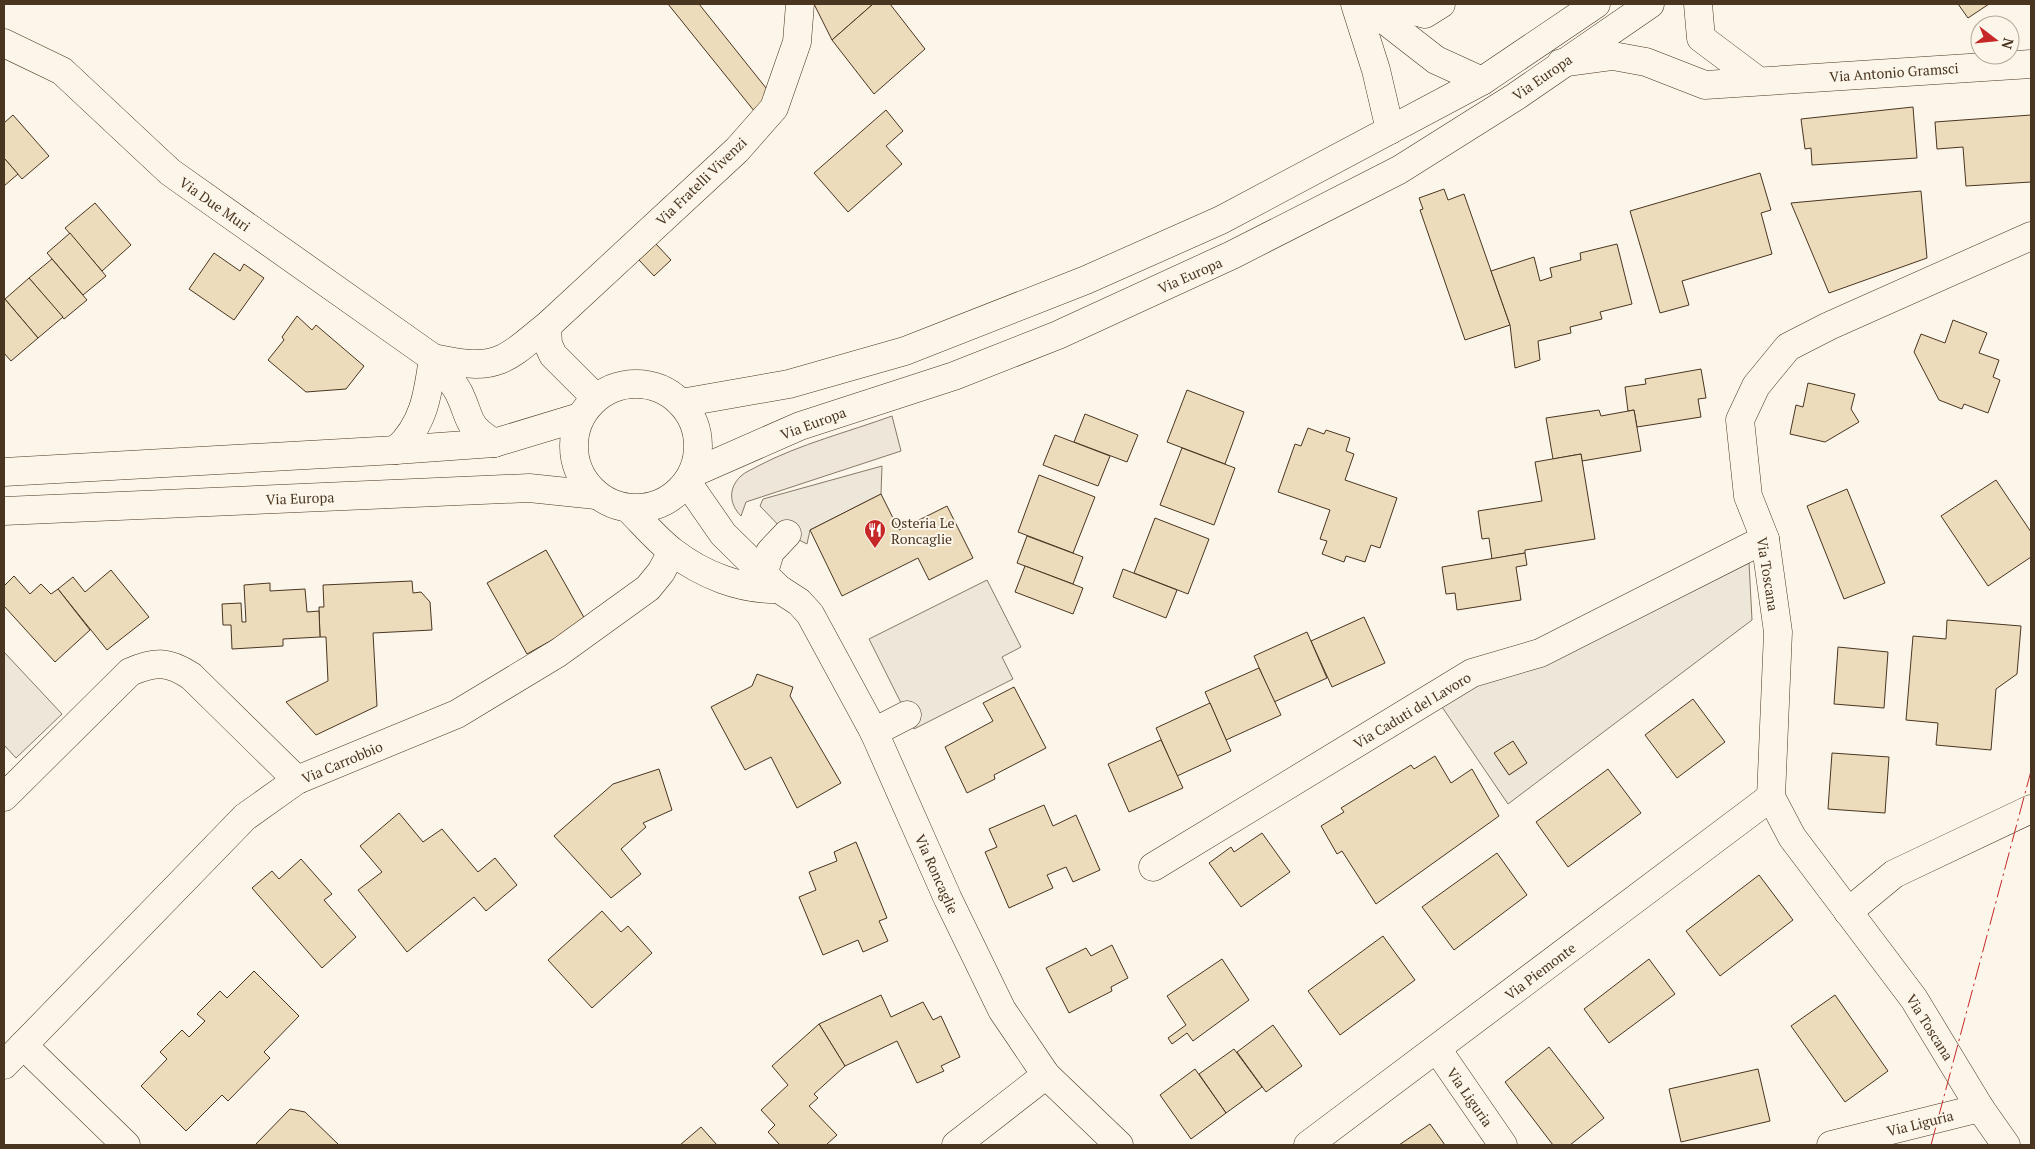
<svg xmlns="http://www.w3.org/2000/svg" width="2035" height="1149" viewBox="0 0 2035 1149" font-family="'PT Serif',serif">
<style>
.green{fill:#ede6d9;stroke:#887966}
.parking{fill:#ede7d9;stroke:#887966}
.building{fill:#ecdcbc;stroke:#4a3520}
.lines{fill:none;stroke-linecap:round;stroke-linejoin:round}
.minor-casing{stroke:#4a3520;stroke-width:29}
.major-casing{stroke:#4a3520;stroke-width:29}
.minor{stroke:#fbf6e9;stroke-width:28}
.major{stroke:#fbf6e9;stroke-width:28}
.power{stroke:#c62828;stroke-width:1;stroke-dasharray:18 4 2.5 4;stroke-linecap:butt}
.labels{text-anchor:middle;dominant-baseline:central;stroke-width:4;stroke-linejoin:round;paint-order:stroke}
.street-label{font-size:14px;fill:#4a3520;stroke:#fbf6e9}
.poi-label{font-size:14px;fill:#4a3520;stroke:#fbf6e9;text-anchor:start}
</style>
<rect width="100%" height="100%" fill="#fbf6e9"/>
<path class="green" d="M892 416 901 451 746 502 741 516C729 504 728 488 741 476 745 472 753 469 758 466 800 444 848 432 892 416Z"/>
<g class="parking">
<path d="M882 466 881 494 810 530 807 544 787 534 760 506 763 499Z"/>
<path d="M1749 563 1752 620 1508 804 1440 704 1485 682 1547 664Z"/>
<path d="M987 580 1021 647 1002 657 1013 679 914 729 869 639Z"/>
<path d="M4 652 62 714 16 758 4 745Z"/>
</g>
<g class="building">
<path d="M668 4H699L770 93 755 112Z"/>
<path d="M814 4H873L832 40Z"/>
<path d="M873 4H890L925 49 874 94 832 40Z"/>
<path d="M1958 4H1989L1968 18Z"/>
<path d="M1913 107 1917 158 1812 165 1811 148 1805 149 1801 119Z"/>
<path d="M886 110 903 131 886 146 902 164 848 212 814 173Z"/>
<path d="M13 115 49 156 22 179 4 158V123Z"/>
<path d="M2031 115V182L1966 186 1963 147 1937 149 1935 122Z"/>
<path d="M4 158 18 174 4 186Z"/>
<path d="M1760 173 1771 210 1761 213 1772 254 1682 281 1689 305 1660 313 1630 211Z"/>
<path d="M1444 189 1448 200 1464 194 1510 325 1465 340 1420 210 1423 209 1419 198Z"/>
<path d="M1921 191 1927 258 1829 293 1791 203Z"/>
<path d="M95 203 131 245 102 271 65 228Z"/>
<path d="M70 233 106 276 83 295 47 253Z"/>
<path d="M656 244 671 260 654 276 639 260Z"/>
<path d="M1617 244 1632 304 1600 312 1602 319 1570 327 1571 333 1538 341 1540 360 1515 368 1510 325 1491 271 1534 257 1540 281 1552 277 1550 268 1581 260 1580 253Z"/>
<path d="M214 253 240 271 244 264 264 278 234 320 189 289Z"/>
<path d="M52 259 87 300 64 319 29 278Z"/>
<path d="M29 278 63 317 38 338 5 299Z"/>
<path d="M4 298 38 338 11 361 4 353Z"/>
<path d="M297 316 312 330 316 325 364 366 346 389 306 392 268 360 284 340 282 337Z"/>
<path d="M1953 320 1987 333 1979 353 1999 360 1993 377 2000 380 1988 413 1964 404 1962 409 1939 400 1914 352 1921 334 1945 343Z"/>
<path d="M1701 369 1706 398 1698 399 1701 417 1637 427 1634 410 1628 411 1625 387 1646 384 1645 379Z"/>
<path d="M1808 383 1855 394 1851 409 1859 422 1825 442 1790 434 1796 405 1803 407Z"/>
<path d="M1187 390 1244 412 1225 464 1167 442Z"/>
<path d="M1599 410 1601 416 1634 410 1641 451 1582 461 1581 454 1553 459 1546 418Z"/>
<path d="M1085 414 1138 435 1127 462 1074 442Z"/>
<path d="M1308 428 1324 434 1326 430 1350 438 1346 451 1354 454 1345 480 1397 498 1380 548 1371 545 1365 562 1346 556 1344 562 1322 554 1327 541 1320 539 1330 510 1278 492 1295 444 1301 446Z"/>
<path d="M1055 435 1110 456 1098 486 1043 465Z"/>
<path d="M1182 448 1235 468 1214 525 1160 505Z"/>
<path d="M1581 454 1595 539 1525 550V553L1492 559 1489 538 1482 539 1478 511 1542 501 1535 462Z"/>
<path d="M1039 475 1095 497 1073 553 1018 532Z"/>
<path d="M1996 480 2031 532V557L1988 586 1941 516Z"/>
<path d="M1847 489 1885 583 1844 599 1807 506Z"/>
<path d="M881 494 899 530 947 506 973 558 929 580 918 558 842 596 810 530Z"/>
<path d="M1155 518 1209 539 1188 594 1134 573Z"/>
<path d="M1027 536 1083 557 1073 584 1017 563Z"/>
<path d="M546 550 586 621 527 654 487 583Z"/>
<path d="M1525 553 1527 565 1516 567 1521 600 1457 610 1455 593 1446 594 1442 567Z"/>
<path d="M1025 566 1083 588 1073 614 1015 592Z"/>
<path d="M1123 569 1177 590 1166 618 1113 597Z"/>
<path d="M111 570 149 617 107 650 58 589 73 577 85 592Z"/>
<path d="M14 576 30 594 41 584 51 594 58 589 90 630 55 662 4 606V586Z"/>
<path d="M412 581 413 593 421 592 430 602 432 630 373 633 377 706 316 735 286 702 328 681 326 637H320L319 607H324L323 585Z"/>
<path d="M270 583V591L305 589 307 612 319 611 320 637 283 639V646L232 649 231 625H223L222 604 241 603 242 622H246L244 585Z"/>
<path d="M1364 617 1385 663 1332 687 1311 641Z"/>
<path d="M1947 620 2021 626 2017 674 1996 689 1991 750 1936 745 1938 723 1906 720 1913 636 1946 639Z"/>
<path d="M1307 632 1327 678 1274 702 1254 656Z"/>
<path d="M1838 647 1888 652 1884 708 1834 704Z"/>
<path d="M1259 668 1281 715 1226 740 1205 692Z"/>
<path d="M757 674 793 687 790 696 841 783 797 808 771 757 745 770 711 707 752 686Z"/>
<path d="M1014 687 1046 748 994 775 995 779 967 793 945 747 993 721 983 703Z"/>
<path d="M1693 699 1725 742 1677 778 1645 735Z"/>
<path d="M1210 703 1231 751 1177 776 1156 728Z"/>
<path d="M1161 740 1183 788 1129 812 1108 764Z"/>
<path d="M1513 741 1527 763 1509 775 1494 753Z"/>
<path d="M1832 753 1889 757 1885 813 1828 809Z"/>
<path d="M1435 756 1451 783 1472 769 1499 816 1376 904 1342 851 1337 854 1321 826 1344 812 1341 808 1411 765 1414 769Z"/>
<path d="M659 769 672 810 643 823 646 827 621 849 641 874 611 898 554 836 613 784Z"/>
<path d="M1608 769 1641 813 1568 867 1536 822Z"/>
<path d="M1044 805 1053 826 1076 815 1100 870 1073 882 1066 867 1047 875 1053 888 1009 908 985 852 997 847 989 829Z"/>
<path d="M399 813 423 842 442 829 478 872 495 858 517 885 486 911 474 897 407 952 358 890 382 872 360 846Z"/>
<path d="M1262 833 1290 872 1241 907 1209 863 1231 847 1234 852Z"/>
<path d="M856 842 887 918 879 921 888 941 863 952 858 940 823 955 799 897 816 890 809 872 837 861 834 852Z"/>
<path d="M1497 853 1527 895 1454 950 1422 907Z"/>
<path d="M301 859 332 894 324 900 356 937 322 968 252 888 272 871 279 879Z"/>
<path d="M1759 875 1793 920 1720 976 1686 931Z"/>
<path d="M602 911 621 932 628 926 652 953 592 1008 548 960Z"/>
<path d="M1383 936 1415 980 1340 1035 1308 991Z"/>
<path d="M1112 945 1128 978 1111 987 1112 991 1069 1013 1046 968 1086 948 1091 956Z"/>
<path d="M1222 959 1249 1000 1193 1041 1187 1033 1172 1044 1168 1038 1186 1025 1167 996Z"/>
<path d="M1649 959 1675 994 1609 1043 1584 1009Z"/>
<path d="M254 971 299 1016 264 1052 270 1058 228 1101 222 1095 186 1131 141 1086 167 1059 160 1052 182 1030 189 1037 205 1021 197 1014 220 991 227 998Z"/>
<path d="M881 995 891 1017 923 1002 933 1020 941 1016 960 1057 941 1066 944 1071 917 1083 897 1041 845 1066 819 1024Z"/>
<path d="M1835 995 1888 1071 1845 1102 1791 1026Z"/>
<path d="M819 1024 845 1066 814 1094 818 1098 809 1106 837 1135 826 1145H780L768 1132 775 1125 761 1110 788 1085 772 1066Z"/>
<path d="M1273 1025 1302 1066 1266 1092 1237 1052Z"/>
<path d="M1549 1047 1604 1118 1570 1145H1553L1505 1082Z"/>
<path d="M1234 1049 1262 1087 1226 1113 1199 1074Z"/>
<path d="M1195 1069 1226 1113 1191 1139 1160 1095Z"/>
<path d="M1758 1069 1770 1121 1681 1142 1669 1089Z"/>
<path d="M290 1109 305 1112 339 1145H255Z"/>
<path d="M1430 1124 1445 1145H1399Z"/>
<path d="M701 1127 717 1145H680Z"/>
</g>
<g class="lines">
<g class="minor-casing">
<g id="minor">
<path d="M1355 4 1376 70 1390 130"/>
<path d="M1364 4 1436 60 1482 81"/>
<path d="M1388 4 1425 14 1441 4"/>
<path d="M1698 4 1701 38 1757 80"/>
<path d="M4 43 62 71 170 172 433 358C441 369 453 381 459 393 472 420 465 425 494 443"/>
<path d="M1561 63 1613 56 1646 62 1705 85 2031 64"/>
<path d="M547 326 548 344 553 355 596 398"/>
<path d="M433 358C453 362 479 368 499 360 516 354 532 337 547 326L737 150 774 108 797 42 800 4"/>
<path d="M396 450C424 425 428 394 433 358"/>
<path d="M687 482 723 534 779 589 799 602 810 614 874 732 948 899 1002 1010 1046 1075 1119 1145"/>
<path d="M629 509C643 523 657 540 673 552 703 575 741 590 779 589"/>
<path d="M764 572 770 552 787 534"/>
<path d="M874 732 907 715"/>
<path d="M4 797 130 672C155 661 168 661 191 676L297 780"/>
<path d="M1153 867 1472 673 1540 653 1765 539"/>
<path d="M1848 912 1894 874 2031 809"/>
<path d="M23 1045 126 1145"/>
<path d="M1437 1049 1503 1145"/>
<path d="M4 1065 245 817 297 780 457 714 558 653 648 588 661 572 672 552"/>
<path d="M956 1145 1046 1075"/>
<path d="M1308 1145 1771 797"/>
<path d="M1831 1145 1980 1108"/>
<path d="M2006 1145 1980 1108 1914 999 1792 837 1771 797 1778 632 1765 539 1748 496 1740 420 1756 386 1788 347 1829 326 2031 236"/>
</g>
</g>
<g class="major-casing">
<g id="major">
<circle cx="636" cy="446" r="62"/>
<path d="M681 403 789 384 905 351 1086 280 1221 220 1482 81 1596 4"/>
<path d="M4 472 396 450 494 443 580 417"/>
<path d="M693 473 800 426 954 376 1058 335 1232 255 1399 170 1515 97 1650 4"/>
<path d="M4 511 529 488 596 495"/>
</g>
</g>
<use href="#minor" class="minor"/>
<use href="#major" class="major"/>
<path class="power" d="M1931 1145 2031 771"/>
</g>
<defs>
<g id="restaurant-pin" transform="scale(1.125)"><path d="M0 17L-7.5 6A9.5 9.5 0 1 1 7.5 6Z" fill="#c62828" stroke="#fbf6e9"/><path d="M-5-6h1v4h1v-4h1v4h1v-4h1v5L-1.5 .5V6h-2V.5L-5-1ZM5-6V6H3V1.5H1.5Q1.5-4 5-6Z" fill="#fff"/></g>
</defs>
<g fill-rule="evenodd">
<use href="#restaurant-pin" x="875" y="530"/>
</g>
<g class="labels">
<g class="street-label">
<text transform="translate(1894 72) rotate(-4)">Via Antonio Gramsci</text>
<text transform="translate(1542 77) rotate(-35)">Via Europa</text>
<text transform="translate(701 181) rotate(-44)">Via Fratelli Vivenzi</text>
<text transform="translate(215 204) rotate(35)">Via Due Muri</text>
<text transform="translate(1190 275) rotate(-24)">Via Europa</text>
<text transform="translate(813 423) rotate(-20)">Via Europa</text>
<text transform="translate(300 498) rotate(-2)">Via Europa</text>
<text transform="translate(1768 574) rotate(81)">Via Toscana</text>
<text transform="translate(1412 710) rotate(-31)">Via Caduti del Lavoro</text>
<text transform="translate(342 762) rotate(-23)">Via Carrobbio</text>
<text transform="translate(937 874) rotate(66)">Via Roncaglie</text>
<text transform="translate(1540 971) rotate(-37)">Via Piemonte</text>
<text transform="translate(1930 1027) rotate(58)">Via Toscana</text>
<text transform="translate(1470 1097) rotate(55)">Via Liguria</text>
<text transform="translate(1920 1123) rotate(-14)">Via Liguria</text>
</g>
<g class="poi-label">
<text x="891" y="522">Osteria Le<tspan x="891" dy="16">Roncaglie</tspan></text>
</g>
</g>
<rect width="2035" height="1149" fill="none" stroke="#4a3520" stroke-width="10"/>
<g transform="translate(1995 40) rotate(106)"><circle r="24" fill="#fbf6e9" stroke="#b4a999"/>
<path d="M0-4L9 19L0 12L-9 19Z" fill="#c62828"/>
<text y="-8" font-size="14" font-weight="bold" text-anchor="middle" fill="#4a3520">N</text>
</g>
</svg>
